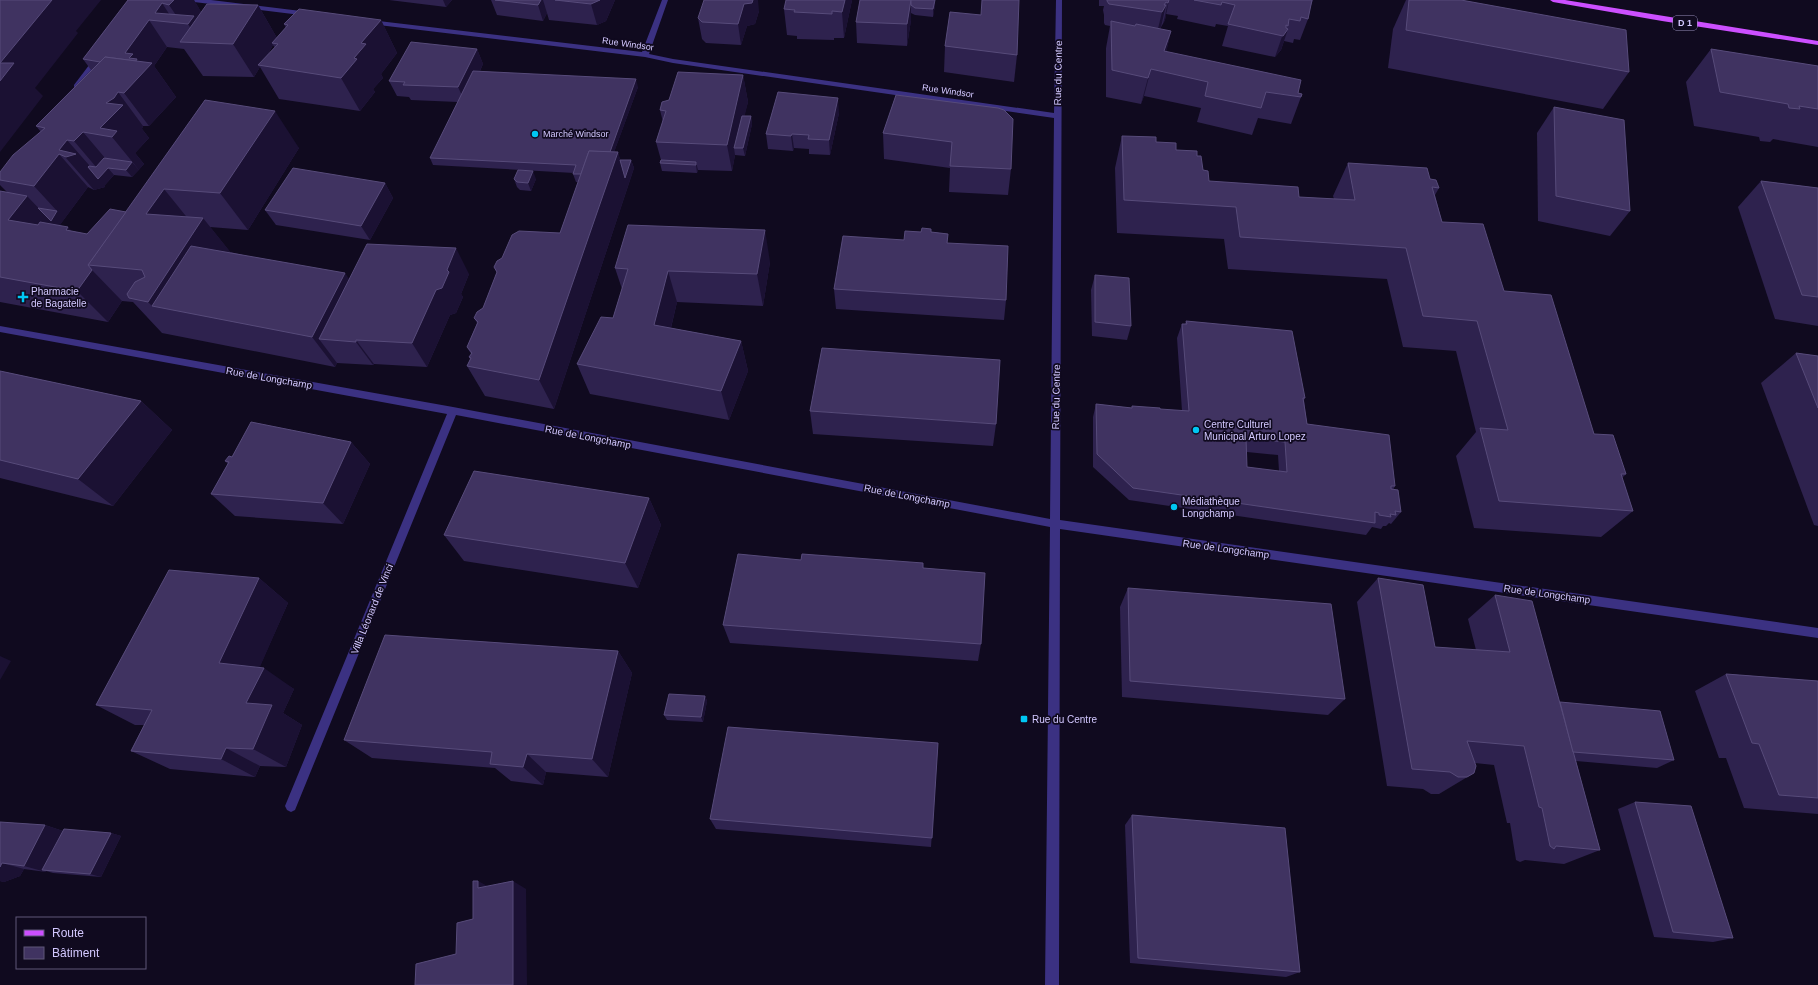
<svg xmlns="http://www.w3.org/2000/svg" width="1818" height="985" viewBox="0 0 1818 985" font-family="Helvetica,sans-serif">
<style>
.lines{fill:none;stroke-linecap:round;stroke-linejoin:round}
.minor{fill:#3b3182;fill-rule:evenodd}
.major{fill:#cc4fff;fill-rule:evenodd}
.wall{fill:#2e224e;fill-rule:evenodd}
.shaded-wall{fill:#1b1133}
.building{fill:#403361;stroke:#574b7a;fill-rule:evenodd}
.poi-dot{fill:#00c7f3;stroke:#100a1f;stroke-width:1.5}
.labels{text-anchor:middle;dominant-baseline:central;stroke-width:3.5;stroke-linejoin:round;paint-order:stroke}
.shield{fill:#100a1f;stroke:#988fbc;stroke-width:1}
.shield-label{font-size:9px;font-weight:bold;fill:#d3c8ff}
.far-street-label{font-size:9px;fill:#d3c8ff;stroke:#100a1f}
.far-poi-label{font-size:9px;fill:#d3c8ff;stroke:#100a1f;text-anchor:start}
.street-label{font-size:10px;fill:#d3c8ff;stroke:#100a1f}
.poi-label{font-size:10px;fill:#d3c8ff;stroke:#100a1f;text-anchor:start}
</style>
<rect width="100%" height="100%" fill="#100a1f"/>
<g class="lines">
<g class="minor">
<path d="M191 0H211L309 12 312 14 309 16 194 2Z"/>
<path d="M662 0H668L649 54 673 59 1054 113 1056 0H1062L1060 520 1818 628V638L1060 529 1059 985H1045L1050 527 456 415 295 810 291 812 287 810 285 806 447 414 0 332V326L453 407 1050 519 1054 118 673 63 645 57 370 24 366 22 370 20 642 52Z"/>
<path d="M96 56H102L103 58 80 89H74V85Z"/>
</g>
<path class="major" d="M1550 0H1565L1818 41V45L1662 21 1553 2Z"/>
</g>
<g class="wall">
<path d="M128 0H194L201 12 258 5 277 38 286 28 284 24 381 20 397 53 381 74 383 78 373 89 375 92 360 111 279 99 260 67 254 77 203 76 184 49 167 47 154 66 176 97 149 126H143L142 129 149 138 135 153 144 164 132 177 114 175 104 186 105 187 94 190 88 187 59 226 71 231 87 234 126 212 205 100 299 148 248 230 210 227 230 252 349 279 469 274 461 294 463 297 456 313 450 315 427 367 374 364 373 365 337 363 335 367 162 333 133 302 122 301 108 322 0 302V191L7 192 0 185V172L41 132 36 126 91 70 83 59ZM273 45 275 48 266 58Z"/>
<path d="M389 0H452L446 7Z"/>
<path d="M491 0H615L606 21 597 25 549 20 547 13 543 21 497 15Z"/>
<path d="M852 0 844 38H834V40L797 39V36L787 35 784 9Z"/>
<path d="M860 0H935V5L933 17 915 15 911 13V20L907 46 857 43 856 22Z"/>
<path d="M1099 0H1313L1309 11 1308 19 1300 40 1294 39 1293 43 1284 41 1281 50 1275 57 1222 46 1228 26 1216 24 1215 27 1177 19 1178 16 1166 14 1165 20 1160 29 1171 31 1166 52 1298 93 1301 97 1291 124 1258 118 1252 135 1197 122 1201 108 1144 96 1141 104 1106 97V48L1110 26 1105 25 1104 23V15L1103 10 1104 6H1099Z"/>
<path d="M1406 0H1461L1629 72 1603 109 1388 68 1393 29Z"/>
<path d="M759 11 755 24 747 26 741 45 706 43 702 39 698 18Z"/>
<path d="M981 15 1017 55 1014 82 944 72 945 46Z"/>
<path d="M477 49 483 64 480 71 638 87 614 152H618L620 160H631L634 168 554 409 485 396 467 366 470 359 469 357 471 354 467 347 477 323 474 318 483 308 497 273 494 267 560 233 578 182H576L573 174 574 173 433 165 430 158 458 102 411 100 409 97 397 96 389 81Z"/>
<path d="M1711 49 1818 66V147L1773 139 1770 142 1760 141 1759 137 1694 126 1686 82Z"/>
<path d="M743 75 748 102 744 116H751L752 124 745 156 735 155 732 171 698 170 697 173 662 171 660 163 661 160 656 142 663 122 660 110 669 100Z"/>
<path d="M896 95 1011 169 1008 195 949 192 950 168 884 159 883 133Z"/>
<path d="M1554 107 1630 211 1610 236 1538 221 1537 133Z"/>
<path d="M839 113 830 155 809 154V149L794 148 793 151 768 149 766 134Z"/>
<path d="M1122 136 1156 142 1176 150 1197 156 1203 170 1209 181 1299 197 1334 199 1333 196 1348 163 1430 179 1439 188 1435 195 1442 222 1504 291 1594 434 1626 474 1622 478 1633 511 1601 537 1474 528 1456 456 1476 432 1456 351 1403 347 1387 279 1228 269 1224 239 1117 233 1115 168Z"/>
<path d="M514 179H536L531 191 520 190 517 187Z"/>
<path d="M1761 181 1818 188V326L1775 319 1738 207Z"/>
<path d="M385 183 393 198 370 240 276 225 265 210Z"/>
<path d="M931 229V232L948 234 947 243 1006 300 1004 320 836 309 834 289 904 240 921 232Z"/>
<path d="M770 262 763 306 677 302 671 328 741 341 748 371 729 420 590 394 577 364 613 318 622 289 615 268Z"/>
<path d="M1095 275 1131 326 1127 340 1092 336 1091 290Z"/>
<path d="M1186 321 1305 398 1304 400 1307 424 1395 486 1393 490 1401 512 1391 524 1389 523 1386 526H1383L1381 529 1372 527 1366 535 1129 500 1093 467V417L1096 404 1132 408 1182 411 1177 338 1182 324H1185ZM1247 452 1278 455 1279 471 1247 467Z"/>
<path d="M1796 353 1818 356V526L1814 525 1761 383Z"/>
<path d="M0 371 141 401 172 430 113 506 0 478Z"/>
<path d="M810 411 996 424 993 446 813 434Z"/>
<path d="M351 442 370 464 343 524 235 516 211 494 228 464 225 461 232 457Z"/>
<path d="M649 498 661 525 638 588 464 561 444 535Z"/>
<path d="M801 560 923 568 981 644 978 661 730 643 723 625Z"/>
<path d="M259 578 288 603 259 668 294 689 283 713 302 725 286 767 260 766 255 777 170 769 131 751 144 725H135L96 705Z"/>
<path d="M1378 578 1435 647 1476 650 1468 619 1495 595 1560 702 1674 760 1657 768 1576 761 1600 850 1564 864 1525 860 1520 862 1516 860 1510 823H1507L1494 765 1475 763 1474 773 1439 794H1431L1423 789 1387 786 1357 602Z"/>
<path d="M1128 588 1345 699 1328 715 1122 697 1120 607Z"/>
<path d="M618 651 632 673 608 777 546 772 543 785 511 781 495 768 372 758 344 740Z"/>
<path d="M1726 674 1818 681V814L1744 808 1726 758H1719L1695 691Z"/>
<path d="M705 696 707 701 703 722 667 720 664 715Z"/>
<path d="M938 743 931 847 716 829 710 819Z"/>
<path d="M1635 802 1733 938 1713 942 1654 937 1618 809Z"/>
<path d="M1132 815 1300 972 1286 977 1130 963 1125 825Z"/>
<path d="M0 822 45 825 63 831 111 833 121 836 101 877 53 873 46 871V872L24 869 20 876 4 882 0 881Z"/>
</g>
<g class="shaded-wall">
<path d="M50 0H101L76 31 78 33 35 88 43 96 0 152V63Z"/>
<path d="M174 0H194L203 15 200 43 188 24H182L169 5Z"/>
<path d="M443 0H452L446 7Z"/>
<path d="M541 0H543L547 13 543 21 538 5Z"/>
<path d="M600 0H615L606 21 597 25 591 4Z"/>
<path d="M753 0H758L759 11 755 24 747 26 741 45 738 24 744 4Z"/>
<path d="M845 0H852L844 38 842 12Z"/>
<path d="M911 0V20L907 46V24Z"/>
<path d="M935 0V5L933 17V9Z"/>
<path d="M1169 0 1165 20 1163 24 1168 3Z"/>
<path d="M1166 2 1164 8 1166 5 1161 27 1157 33 1162 12Z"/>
<path d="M162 3 175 23 155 13Z"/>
<path d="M258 5 277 38 272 43 273 45 261 66 258 65 260 67 254 77 233 44Z"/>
<path d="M149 20 167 47 154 66 176 97 149 126 124 93 125 53Z"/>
<path d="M381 20 397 53 381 74 383 78 373 89 375 92 360 111 341 78 354 58 361 43Z"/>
<path d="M1286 25 1283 35 1288 29 1281 50 1275 57Z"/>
<path d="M1171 31 1165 58 1164 51Z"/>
<path d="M477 49 483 64 465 102 458 87Z"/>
<path d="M1151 69 1144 96 1141 104 1148 78Z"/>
<path d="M743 75 748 102 737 148H734L735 155 732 171 727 145Z"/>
<path d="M636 79 638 87 609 166 607 159Z"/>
<path d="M118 92 143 126 142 129 149 138 135 153 144 164 139 170 112 137 100 128 106 103Z"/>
<path d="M838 98 839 113 830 155 829 140Z"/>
<path d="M275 111 299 148 248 230 220 193Z"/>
<path d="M751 116 752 124 745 156 743 148Z"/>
<path d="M83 132 111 165 108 168 114 175 104 186 105 187 94 190 59 150 67 140 96 173 102 174 74 141Z"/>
<path d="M792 134 794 148 793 151 791 136Z"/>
<path d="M618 152 625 178 631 160 634 168 554 409 539 380Z"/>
<path d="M59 154 88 187 40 252 8 220 27 196 51 221 57 211 34 186Z"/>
<path d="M132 162 139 170 132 177 126 170Z"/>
<path d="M696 162 698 170 697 173 696 165Z"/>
<path d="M533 171 536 179 531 191 528 183Z"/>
<path d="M385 183 393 198 370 240 361 226Z"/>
<path d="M164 189 194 226 146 214Z"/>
<path d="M203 218 232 254 152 306 148 302Z"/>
<path d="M68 227 98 259 66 230Z"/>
<path d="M765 230 770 262 763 306 757 274Z"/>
<path d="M456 248 469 274 461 294 463 297 456 313 450 315 427 367 412 343 436 290 447 270Z"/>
<path d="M92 270 122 301 108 322 77 291Z"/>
<path d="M668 271 677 302 664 356 654 325Z"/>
<path d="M345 273 366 304 319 339 337 363 335 367 312 337Z"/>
<path d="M356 340 374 364 373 365 356 342Z"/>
<path d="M741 341 748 371 729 420 721 391Z"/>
<path d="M141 401 172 430 113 506 78 479Z"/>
<path d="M351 442 370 464 343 524 323 503Z"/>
<path d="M649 498 661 525 638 588 625 563Z"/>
<path d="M259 578 288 603 252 685 219 663Z"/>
<path d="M618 651 632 673 608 777 592 759Z"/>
<path d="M0 656 11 661 0 680Z"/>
<path d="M264 668 294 689 283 713 302 725 286 767 253 749 246 703Z"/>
<path d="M705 696 707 701 703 722 701 717Z"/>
<path d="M226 748 260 766 255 777 221 759Z"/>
<path d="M527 754 546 772 543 785 523 767Z"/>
<path d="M45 825 66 832 42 870 46 871V872L24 866Z"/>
<path d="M111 833 121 836 101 877 90 874Z"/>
<path d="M2 863 24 869 20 876 4 882 0 881V867Z"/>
<path d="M478 881 493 889 478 888Z"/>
<path d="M513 881 526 889 527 985H513Z"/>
</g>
<g class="building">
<path d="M0 0H52L0 63Z"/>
<path d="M128 0H174L169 5 162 3 155 13 194 16 188 24 149 20 125 53 133 54 129 58 137 59 136 61 105 57 100 62 83 59Z"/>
<path d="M495 0H541L538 5Z"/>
<path d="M555 0H600L591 4Z"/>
<path d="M704 0H753L752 3 744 4 738 24 702 22 698 18Z"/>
<path d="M786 0H845L842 12 832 11V14L794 12 795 10 784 9Z"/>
<path d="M860 0H911L907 24 856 22Z"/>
<path d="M911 0H935L933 9 915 8 911 5Z"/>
<path d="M982 0H1019L1017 55 945 46 950 12 981 15Z"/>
<path d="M1107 0H1169L1168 3 1166 2 1164 5H1166L1162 12 1109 4 1107 1Z"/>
<path d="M1194 0H1312L1308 19 1301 17 1300 21 1289 19 1288 26 1286 25V28L1288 29 1283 36 1228 24 1235 5 1222 2 1221 5Z"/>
<path d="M1409 0H1461L1626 30 1629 72 1406 30Z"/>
<path d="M207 4 258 5 233 44 180 42Z"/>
<path d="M299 9 381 20 361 43 366 44 354 58 357 59 341 78 258 65 278 44 272 43 288 25 284 24Z"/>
<path d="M1111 21 1135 26 1136 24 1171 31 1164 51 1301 80 1298 93 1302 94 1301 97 1266 92 1261 108 1205 96 1208 82 1151 69 1148 78 1112 70Z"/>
<path d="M411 42 477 49 458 87 403 85 405 82 389 81Z"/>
<path d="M1711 49 1818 66V109L1799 106 1800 109 1789 108 1788 104 1720 92Z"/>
<path d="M105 57 152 63 124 93 118 92 114 98 106 103 123 105 100 128 117 131 112 137 83 132 74 141 67 140 59 150 76 154 66 157 59 154 34 186 0 180V172L13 155 45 128 36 126Z"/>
<path d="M0 63H14L0 81Z"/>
<path d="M473 71 636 79 610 152 589 151 581 174H573L576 165 430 158Z"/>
<path d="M678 72 743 75 727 145 656 142 666 111 660 110 662 102 669 100Z"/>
<path d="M778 92 838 98 829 140 808 139 809 135 792 134 791 136 766 134Z"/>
<path d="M896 95 998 108 1004 110 1013 119 1011 169 950 166 952 142 883 133Z"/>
<path d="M205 100 275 111 220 193 164 189 146 214 203 218 148 302 129 298 127 294 135 282 145 277 142 270 88 265Z"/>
<path d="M1554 107 1624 120 1630 211 1556 196Z"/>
<path d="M742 116H751L743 148H734Z"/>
<path d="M1122 136 1156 137V142L1176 143V150L1197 151V156H1201L1203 170 1208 171 1209 181 1298 187 1299 197 1355 200 1348 163 1427 168 1430 179 1436 180 1439 188 1432 187 1442 222 1483 224 1504 291 1551 295 1594 434 1613 435 1626 474H1621L1633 511 1499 501 1480 428 1508 430 1477 321 1423 316 1406 248 1240 237 1236 207 1124 200Z"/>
<path d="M589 151 618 152 539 380 467 366 471 358 469 357 472 353 467 347 478 322 474 318 477 312 483 308 497 272 494 267 497 261 502 258 512 235 519 231 560 233Z"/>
<path d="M104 158 132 162 126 170 108 168 98 179 88 167 89 166 96 167Z"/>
<path d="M620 160H631L625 178Z"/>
<path d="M661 160 696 162V165L660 163Z"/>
<path d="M293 168 385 183 361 226 265 210Z"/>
<path d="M518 170 533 171 528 183 517 182 514 179Z"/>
<path d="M1761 181 1818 188V297L1802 295Z"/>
<path d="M0 191 27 196 8 220 38 225 40 222 68 227 66 230 87 234 110 209 126 212 88 265 92 270 77 291 0 277Z"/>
<path d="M38 208 57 211 51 221Z"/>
<path d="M628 225 765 230 757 274 668 271 654 325 741 341 721 391 577 364 601 317 613 318 628 269 615 268Z"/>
<path d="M922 228 931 229V232L948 234 947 243 1008 246 1006 300 834 289 843 236 904 240 905 231 921 232Z"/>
<path d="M367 244 456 248 447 270 449 272 442 288 436 290 412 343 356 340V342L319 339Z"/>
<path d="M191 246 345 273 312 337 152 306Z"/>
<path d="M1095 275 1129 278 1131 326 1095 322Z"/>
<path d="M1186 321 1292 331 1305 398H1303L1307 424 1389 435 1395 486H1391V489L1398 490 1401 512 1395 511 1396 515 1390 514 1391 517 1379 515V513L1375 512V523L1133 488 1097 454 1096 404 1132 408V406L1160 408V409L1189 411 1182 324H1187ZM1246 438 1285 442 1287 472 1247 467Z"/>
<path d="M822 348 1000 360 996 424 810 411Z"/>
<path d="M1796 353 1818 356V408Z"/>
<path d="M0 371 141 401 78 479 0 460Z"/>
<path d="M251 422 351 442 323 503 211 494 229 462 225 461 229 456 232 457Z"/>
<path d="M474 471 649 498 625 563 444 535Z"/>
<path d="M738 554 801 560 802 554 923 563V568L985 573 981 644 723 625Z"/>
<path d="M169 570 259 578 219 663 264 668 246 703 272 705 253 749 226 748 221 759 131 751 152 710 96 705Z"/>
<path d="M1378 578 1423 585 1435 647 1510 652 1495 595 1532 601 1600 850 1556 846 1554 849 1550 846 1542 808 1539 807 1524 746 1467 741 1476 766 1474 773 1467 777H1458L1450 772 1412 769Z"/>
<path d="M1128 588 1331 604 1345 699 1130 681Z"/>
<path d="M385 635 618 651 592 759 527 754 523 767 490 764 492 752 344 740Z"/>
<path d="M1726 674 1818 681V798L1779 795 1759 744 1752 743Z"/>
<path d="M669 694 705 696 701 717 664 715Z"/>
<path d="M1560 702 1660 711 1674 760 1573 752Z"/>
<path d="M728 727 938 743 932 838 710 819Z"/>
<path d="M1635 802 1691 806 1733 938 1673 932Z"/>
<path d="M1132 815 1285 828 1300 972 1138 958Z"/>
<path d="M0 822 45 825 24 866 2 863 0 867Z"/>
<path d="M64 829 111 833 90 874 42 870Z"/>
<path d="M473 881H478V888L513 881V985H415L416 964 456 954 457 923 473 919Z"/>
</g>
<g class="poi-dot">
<circle cx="535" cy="134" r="4"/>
<path d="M21 291h4v4h4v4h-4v4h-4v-4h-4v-4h4z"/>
<circle cx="1196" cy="430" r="4"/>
<circle cx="1174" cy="507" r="4"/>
<rect x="1020" y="715" width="8" height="8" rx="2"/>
</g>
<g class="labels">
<rect class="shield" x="1673" y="16" width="24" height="14" rx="3"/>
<g class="shield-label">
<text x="1685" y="23">D 1</text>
</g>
<g class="far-street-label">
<text transform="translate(628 44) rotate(8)">Rue Windsor</text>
<text transform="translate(948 91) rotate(8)">Rue Windsor</text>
</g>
<g class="far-poi-label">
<text x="543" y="134">Marché Windsor</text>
</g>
<g class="street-label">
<text transform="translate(1058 73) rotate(-89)">Rue du Centre</text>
<text transform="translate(269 378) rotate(10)">Rue de Longchamp</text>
<text transform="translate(1056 397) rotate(-89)">Rue du Centre</text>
<text transform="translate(588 437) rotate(11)">Rue de Longchamp</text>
<text transform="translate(907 496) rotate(11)">Rue de Longchamp</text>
<text transform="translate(1226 549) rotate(8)">Rue de Longchamp</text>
<text transform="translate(1547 594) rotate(8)">Rue de Longchamp</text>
<text transform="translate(372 609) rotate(-68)">Villa Léonard de Vinci</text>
</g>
<g class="poi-label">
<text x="31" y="291">Pharmacie<tspan x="31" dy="12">de Bagatelle</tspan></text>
<text x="1204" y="424">Centre Culturel<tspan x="1204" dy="12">Municipal Arturo Lopez</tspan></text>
<text x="1182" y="501">Médiathèque<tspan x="1182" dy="12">Longchamp</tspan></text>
<text x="1032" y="719">Rue du Centre</text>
</g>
</g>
<rect x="16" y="917" width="130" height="52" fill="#100a1f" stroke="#5e5679"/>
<rect x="24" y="930" width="20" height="6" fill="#cc4fff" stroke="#5e5679"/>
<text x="52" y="937" font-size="12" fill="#d3c8ff">Route</text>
<rect x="24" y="947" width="20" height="12" fill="#403361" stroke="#5e5679"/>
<text x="52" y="957" font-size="12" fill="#d3c8ff">Bâtiment</text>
</svg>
